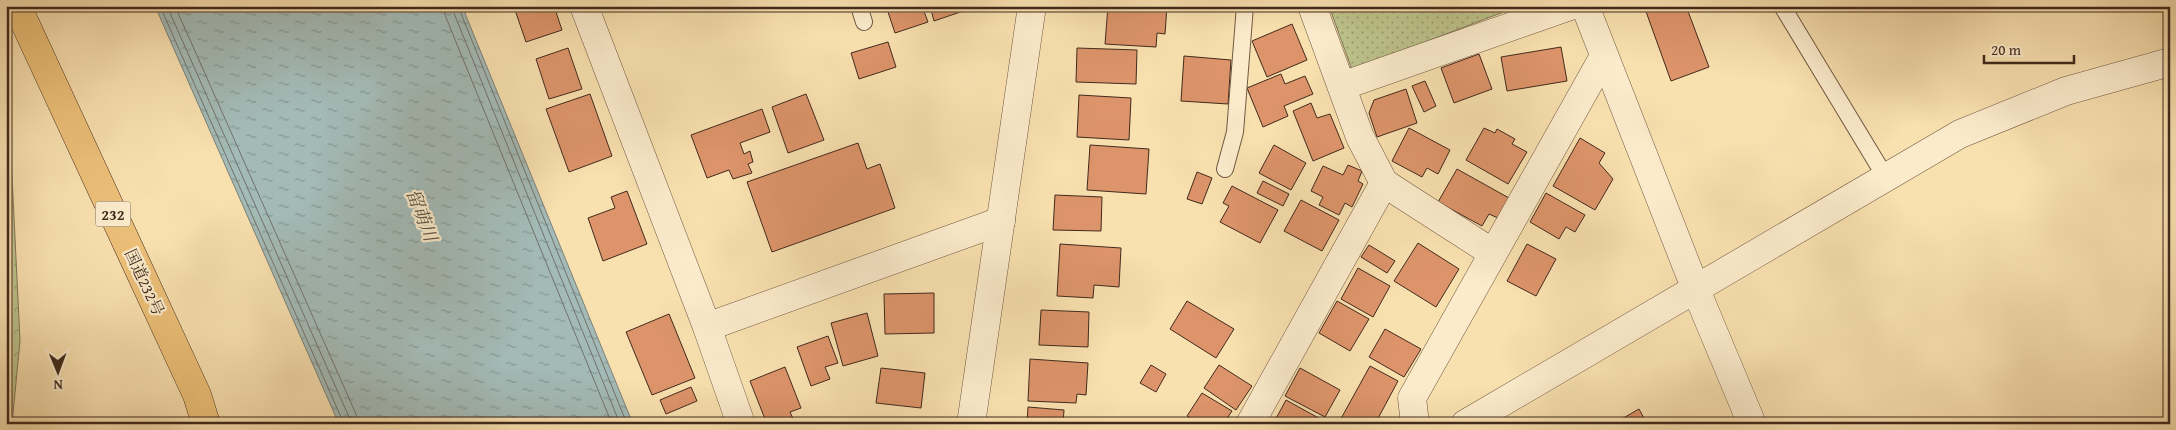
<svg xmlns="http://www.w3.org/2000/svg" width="2176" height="430" viewBox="0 0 2176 430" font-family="'Gentium Book Plus','Noto Serif JP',serif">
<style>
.forest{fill:url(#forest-crowns);stroke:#7f7654}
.park{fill:url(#park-dots);stroke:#7f7654}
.water{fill:url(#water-ripples);stroke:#7c8079}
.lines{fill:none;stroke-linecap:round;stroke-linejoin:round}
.shore{stroke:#72726a;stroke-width:1}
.building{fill:#dd946a;stroke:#412a1d}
.service-casing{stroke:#6f5842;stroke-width:18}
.minor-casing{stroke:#6f5842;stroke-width:29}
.tertiary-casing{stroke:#6f5842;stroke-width:29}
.trunk-casing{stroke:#412a1d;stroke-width:29}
.service{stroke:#fbebcb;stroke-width:16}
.minor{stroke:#fbebcb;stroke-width:28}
.tertiary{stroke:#fbebcb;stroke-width:28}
.trunk{stroke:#ecc078;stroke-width:28}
.labels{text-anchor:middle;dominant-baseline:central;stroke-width:4.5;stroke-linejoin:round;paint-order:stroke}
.shield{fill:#fbebcb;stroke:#796451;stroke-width:1}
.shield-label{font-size:15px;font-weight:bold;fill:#412a1d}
.street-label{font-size:16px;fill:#412a1d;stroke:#fbebcb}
.water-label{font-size:18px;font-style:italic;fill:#5a4e43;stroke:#fbebcb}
</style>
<defs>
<pattern id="forest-crowns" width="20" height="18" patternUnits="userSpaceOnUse" patternTransform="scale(1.25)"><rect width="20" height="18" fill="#bdc28b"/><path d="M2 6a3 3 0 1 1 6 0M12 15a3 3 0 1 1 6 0" fill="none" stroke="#9b9e71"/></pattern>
<pattern id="park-dots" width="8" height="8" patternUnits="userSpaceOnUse" patternTransform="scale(1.25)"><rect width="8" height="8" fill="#bdc28b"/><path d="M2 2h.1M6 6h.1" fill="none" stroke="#9b9e71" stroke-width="1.8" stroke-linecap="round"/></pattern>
<pattern id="water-ripples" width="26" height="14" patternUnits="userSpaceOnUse" patternTransform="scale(1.25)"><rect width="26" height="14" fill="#a3bab6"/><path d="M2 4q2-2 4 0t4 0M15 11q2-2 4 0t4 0" fill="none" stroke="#869793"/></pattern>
</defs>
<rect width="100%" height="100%" fill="#f9e0af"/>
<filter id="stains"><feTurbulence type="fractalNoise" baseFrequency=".004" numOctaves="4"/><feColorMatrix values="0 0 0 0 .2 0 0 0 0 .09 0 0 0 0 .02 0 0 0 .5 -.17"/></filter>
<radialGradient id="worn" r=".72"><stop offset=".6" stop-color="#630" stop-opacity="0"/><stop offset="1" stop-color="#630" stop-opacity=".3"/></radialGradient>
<path class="forest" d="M6 147 11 155 20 341 12 424H6Z"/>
<path class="park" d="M1329 6H1519L1352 70Z"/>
<path class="water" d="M155 6H462L633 424H339Z"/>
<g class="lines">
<g class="shore">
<path d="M160 6 344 424"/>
<path d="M167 6 349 417 350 424"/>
<path d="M175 6 356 414 357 424"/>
<path d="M444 6 445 15 612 424"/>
<path d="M451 6 620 424"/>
<path d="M458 6 627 424"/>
</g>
</g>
<g class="building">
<path d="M525 6H554L562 30 526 42 515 10Z"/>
<path d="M886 6H922L928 22 895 33Z"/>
<path d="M930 6H978L934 21Z"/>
<path d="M1108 6H1167L1165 34 1157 33 1156 47 1105 44Z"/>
<path d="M1644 6H1686L1709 67 1671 81Z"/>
<path d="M1292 24 1307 60 1267 77 1252 41Z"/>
<path d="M888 42 896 67 859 79 851 53Z"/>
<path d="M1561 47 1567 81 1507 91 1501 57Z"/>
<path d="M568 48 582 89 549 99 536 59Z"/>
<path d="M1077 48 1137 50 1136 84 1076 82Z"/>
<path d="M1479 54 1492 89 1454 103 1441 68Z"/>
<path d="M1184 56 1231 60 1228 104 1181 101Z"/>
<path d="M1281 74 1285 84 1305 76 1313 94 1284 106 1288 116 1263 127 1247 88Z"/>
<path d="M1425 81 1436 106 1424 112 1412 86Z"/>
<path d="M1406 89 1417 123 1377 137 1369 113 1374 100Z"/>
<path d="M590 94 612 156 569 172 546 109Z"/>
<path d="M806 94 824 140 788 153 772 107Z"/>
<path d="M1079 95 1131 98 1129 140 1077 137Z"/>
<path d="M1311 103 1317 118 1330 114 1344 148 1313 161 1293 111Z"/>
<path d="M762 109 770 132 740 143 744 154 750 151 753 162 748 164 752 173 733 179 729 170 707 178 691 135Z"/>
<path d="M1409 128 1450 150 1438 174 1427 168 1422 177 1392 161Z"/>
<path d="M1484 128 1495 133 1497 129 1515 139 1512 144 1527 152 1508 184 1466 160Z"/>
<path d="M1580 138 1605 153 1599 163 1613 179 1595 210 1553 186Z"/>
<path d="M858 143 867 169 880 164 895 208 772 252 747 182Z"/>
<path d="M1090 145 1149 149 1146 194 1087 190Z"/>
<path d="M1274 145 1306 163 1291 190 1259 173Z"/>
<path d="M1348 165 1362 171 1358 181 1363 184 1352 207 1345 203 1339 215 1319 205 1323 197 1311 191 1323 166 1343 175Z"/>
<path d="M1457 169 1509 198 1498 218 1489 214 1482 226 1438 202Z"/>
<path d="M1197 172 1212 178 1202 204 1187 199Z"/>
<path d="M1263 181 1289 194 1283 206 1257 193Z"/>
<path d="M1232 186 1278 210 1260 243 1220 222 1229 206 1223 203Z"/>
<path d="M627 191 647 244 603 261 588 218 615 208 611 197Z"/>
<path d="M1546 193 1585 215 1575 232 1566 227 1559 239 1530 222Z"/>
<path d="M1055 195 1102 197 1101 231 1053 230Z"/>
<path d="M1301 200 1339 220 1322 251 1284 231Z"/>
<path d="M1418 243 1459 269 1436 307 1394 281Z"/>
<path d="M1060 244 1121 248 1119 287 1094 285 1093 298 1057 296Z"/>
<path d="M1527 244 1556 259 1536 296 1507 281Z"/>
<path d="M1369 245 1395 261 1387 273 1361 257Z"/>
<path d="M1358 268 1390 286 1373 317 1341 299Z"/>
<path d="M934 293V333L885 334 884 294Z"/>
<path d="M1187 301 1234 329 1216 358 1170 329Z"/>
<path d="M1337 301 1369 319 1350 351 1319 333Z"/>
<path d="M1041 310 1089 312 1088 347 1039 345Z"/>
<path d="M867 313 878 356 843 366 831 323Z"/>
<path d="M669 314 695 378 652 395 626 332Z"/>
<path d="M1385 329 1421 349 1404 377 1369 357Z"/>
<path d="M828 336 838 363 825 367 830 379 811 386 797 347Z"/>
<path d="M1030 359 1088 363 1086 395 1077 394 1076 403 1028 401Z"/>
<path d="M1151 365 1166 374 1156 392 1140 383Z"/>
<path d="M1219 365 1252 386 1236 410 1204 388Z"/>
<path d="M1370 366 1398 381 1375 424 1364 421 1363 424H1338Z"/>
<path d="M785 367 801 408 790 412 794 421 788 424H767L750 381Z"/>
<path d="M881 368 925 373 921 408 876 403Z"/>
<path d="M1300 368 1340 390 1325 417 1285 396Z"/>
<path d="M691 387 697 401 666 414 660 400Z"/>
<path d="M1202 393 1232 411 1228 417 1233 421 1231 424H1199L1187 416Z"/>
<path d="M1286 400 1324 421 1322 424H1273Z"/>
<path d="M1028 407 1064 410 1063 424H1027Z"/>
<path d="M1639 409 1647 424H1613Z"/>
</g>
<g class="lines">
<g class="service-casing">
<g id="service">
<path d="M859 6 864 22"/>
<path d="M1782 6 1886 178"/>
<path d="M1225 169 1235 132 1245 6"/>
</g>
</g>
<g class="minor-casing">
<g id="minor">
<path d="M584 6 707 327 741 424"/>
<path d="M1312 6 1360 137 1384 183 1493 253"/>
<path d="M1585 6 1696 290 1752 424"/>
<path d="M1342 86 1570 6"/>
<path d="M707 327 1001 221"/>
<path d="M1250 424 1384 183"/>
<path d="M1415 424 1412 398 1604 56"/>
</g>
</g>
<g class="tertiary-casing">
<g id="tertiary">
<path d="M971 424 1032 6"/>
<path d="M1465 424 1960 134 2066 91 2170 62"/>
</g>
</g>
<g class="trunk-casing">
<path id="trunk" d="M17 6 197 395 206 424"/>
</g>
<use href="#service" class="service"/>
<use href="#minor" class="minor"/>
<use href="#tertiary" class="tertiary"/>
<use href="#trunk" class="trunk"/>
</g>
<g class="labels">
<rect class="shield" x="95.5" y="201.5" width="35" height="25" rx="4"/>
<g class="shield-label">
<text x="113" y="214">232</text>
</g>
<g class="street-label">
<text transform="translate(145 282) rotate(65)">国道232号</text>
</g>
<g class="water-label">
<text transform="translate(422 215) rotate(69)">留萌川</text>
</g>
</g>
<rect width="2176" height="430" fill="none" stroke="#f9e0af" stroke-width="25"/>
<rect x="8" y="8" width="2161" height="415" fill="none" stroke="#412a1d" stroke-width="2.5"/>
<rect x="12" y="12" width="2151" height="405" fill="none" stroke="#412a1d"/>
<g transform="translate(58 372) rotate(179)" stroke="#fbebcb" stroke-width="4" paint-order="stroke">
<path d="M0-4L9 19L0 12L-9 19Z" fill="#412a1d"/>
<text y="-8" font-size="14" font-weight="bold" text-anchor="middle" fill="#412a1d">N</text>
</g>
<path d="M1984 55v8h90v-8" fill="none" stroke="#412a1d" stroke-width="2.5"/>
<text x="1991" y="55" font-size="15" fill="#412a1d" stroke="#fbebcb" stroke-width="4" paint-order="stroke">20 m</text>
<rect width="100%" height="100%" filter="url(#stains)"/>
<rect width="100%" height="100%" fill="url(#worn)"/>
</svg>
